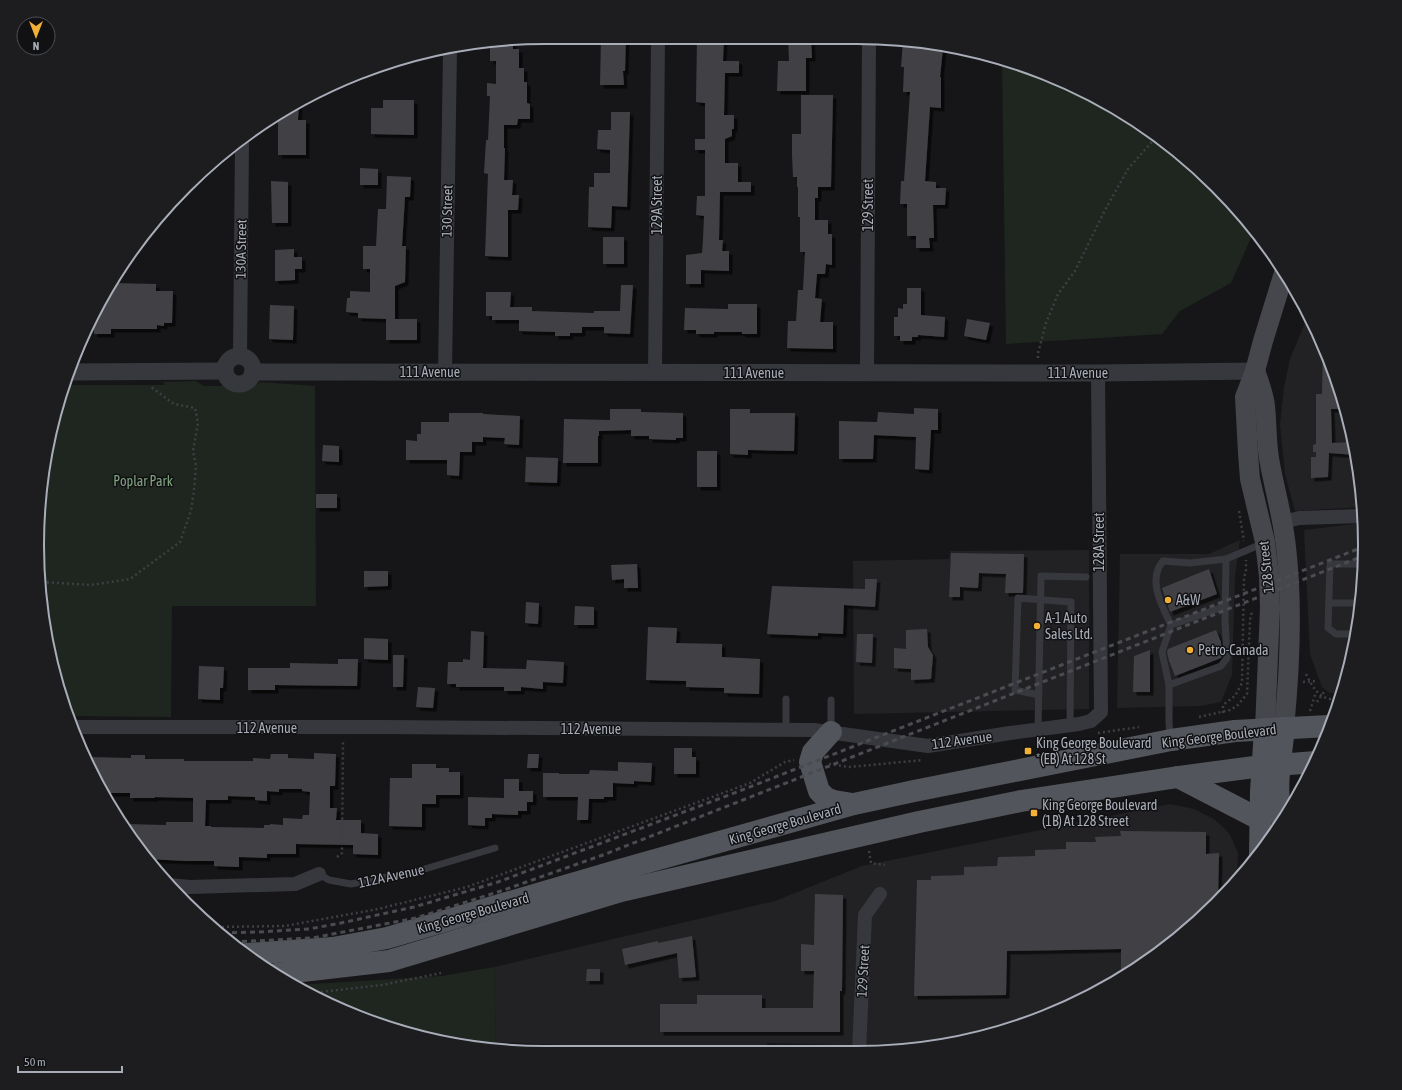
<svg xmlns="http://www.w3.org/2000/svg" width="1402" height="1090" viewBox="0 0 1402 1090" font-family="'Asap Condensed',sans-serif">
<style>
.built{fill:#222225}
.green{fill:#1e261f}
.building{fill:#404145;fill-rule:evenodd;filter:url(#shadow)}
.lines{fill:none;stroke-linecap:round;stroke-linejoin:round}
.path{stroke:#3d3f44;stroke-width:2.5;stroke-dasharray:2 3;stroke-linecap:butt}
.service{stroke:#37383d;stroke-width:7}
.minor{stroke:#37383d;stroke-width:14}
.tertiary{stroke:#37383d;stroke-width:17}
.secondary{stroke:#45474d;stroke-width:20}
.primary{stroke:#53555c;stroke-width:22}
.rail{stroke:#4a4c52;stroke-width:3;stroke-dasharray:5 4;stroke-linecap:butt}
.poi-dot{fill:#f2b134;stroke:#111113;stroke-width:1.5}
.labels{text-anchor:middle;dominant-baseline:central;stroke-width:3;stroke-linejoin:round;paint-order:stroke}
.street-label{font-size:14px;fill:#a8adb8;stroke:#111113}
.park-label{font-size:14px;fill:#7fa381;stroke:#111113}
.poi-label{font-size:14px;fill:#a8adb8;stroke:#111113;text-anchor:start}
.rim{fill:none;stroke:#a8adb8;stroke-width:2}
</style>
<defs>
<filter id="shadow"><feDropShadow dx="3.5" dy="3.5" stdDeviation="0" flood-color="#0009"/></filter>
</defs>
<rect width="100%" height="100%" fill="#161618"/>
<g class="built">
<path d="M1307 313 1338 382 1361 478 1362 507 1295 511 1285 474 1280 425 1284 387 1290 359 1304 325Z"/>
<path d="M1362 523 1364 578 1348 676 1342 693H1330L1322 687 1310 654 1304 530Z"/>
<path d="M1240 540 1235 576 1232 675 1221 702 1200 706 1117 708 1120 554H1209Z"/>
<path d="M1089 550V709L854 714 853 561 949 559 950 551Z"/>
<path d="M1170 804 1194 809 1214 819 1223 827 1230 835 1238 853 1237 879 1192 927 1111 985 1020 1026 915 1047 767 1043V1052L562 1053V1045L496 1042 494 967 775 901 862 866Z"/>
</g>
<g class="green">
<path d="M1002 60 1020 64 1111 105 1166 142 1239 210 1254 231 1231 283 1180 311 1162 334 1006 344Z"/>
<path d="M196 381 203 386H253L260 382 315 386 316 606H172L171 717 71 716 54 677 37 545 54 414 66 385H165L164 382Z"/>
<path d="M494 967 496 1042 476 1046 446 1043 351 1014 296 985 442 976Z"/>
</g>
<g class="building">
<path d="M601 37H626L625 71H623L624 85H600Z"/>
<path d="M697 37 724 38 723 61H739V73H725L724 115H734V129H732V136L725 139V163H738V182H751V192H720L719 240H723L722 251H729V271L701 270V284H686V255L702 253 703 239 704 216 696 215 697 196H705V150H695V139H705V103L696 102Z"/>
<path d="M788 38H811L812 58H806V91H777L778 61H789Z"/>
<path d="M513 41V49H519V68H524V82H527V103L530 104V119H518L517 125H504V148H505L504 180H513L512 195H519L518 210H508V257L485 256 488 174 484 173 486 140H488L490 96H487V83L496 84V61H490V44Z"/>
<path d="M903 41 943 49 940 77H941V108L930 107 925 181 936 182V188H946L945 205H933L934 238H929L930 248H916V236H907V204H900L901 181H904L910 92H903L904 67H901Z"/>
<path d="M801 95H833L831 187H818V198H815V220H828V234H832V265L826 264 825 274H817L815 298 822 299 820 322H833V349L787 348 788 321H796L798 290H803L805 252H800V217H798V187H797V177H793L792 155V134H801Z"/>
<path d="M383 100H414V135L371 134V108H383Z"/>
<path d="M299 102 298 120H306V155H278V115L291 105Z"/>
<path d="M611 112H630L627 207 612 206 611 228 588 227 589 187H594V173H610V150L597 149 598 130H611Z"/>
<path d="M360 168 378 169V185H360Z"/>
<path d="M387 176 411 177 410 197H405L402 246H406L405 282 395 286V319H417V340H386V319H388L358 318V313L346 312 347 298H350V291L370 292V269H363V246H376L378 209H386Z"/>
<path d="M271 181 288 182V223H272Z"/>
<rect x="603" y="237" width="21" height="27"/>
<path d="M294 249V257H302V269H295V280L275 281V250Z"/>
<path d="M111 283 156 284V291H173L172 323H164V326L157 325V329H111V334H94V325H91L105 291Z"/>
<path d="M621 285H633L630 334 604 333V327H582V333H570V336H555V332L519 331V320H492V316H486V292H511L510 307H532V311L594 313V311H620Z"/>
<path d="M907 288H921V315L945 317 944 337 918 335V337H912V341H900V336H894V317H898V308L903 309V304H907Z"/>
<path d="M728 304H757V334H742V332H714V334H696V330H684L685 308 728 309Z"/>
<path d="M270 305 294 306 293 340 269 339Z"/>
<path d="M967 319 990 323 986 340 964 336Z"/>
<path d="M1323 349 1335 375 1338 409H1331L1332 443 1352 442 1355 455 1329 453 1328 477 1311 478V457H1316V452H1313V445L1316 444V394H1322Z"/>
<path d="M914 408 938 409V430H931L929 470 915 469 916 437 874 435 873 459H839V421L877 422 878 412 914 414Z"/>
<path d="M610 409H641V412L683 413V438H676V440L649 439V436H631V430L599 431V436H598V463H563L564 419 610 420Z"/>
<path d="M730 409H750V413H795L794 451 748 450V455L730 454Z"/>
<path d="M449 413H483V414L520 416 519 445 504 444 505 438 483 437V442H472V452H460L459 476 447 475V460H406V440L417 441V434H421V422H449Z"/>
<path d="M323 445 339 446V462L322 461Z"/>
<rect x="697" y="451" width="20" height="36"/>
<path d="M526 457 558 458 557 483 525 482Z"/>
<rect x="316" y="494" width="21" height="14"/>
<path d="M951 553 1024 554 1023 593H1005L1006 574 979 573 978 588 960 587V597H949Z"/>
<path d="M637 564 638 588H624V579L612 580 611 565Z"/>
<path d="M1209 569 1217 594 1170 612 1162 588Z"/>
<path d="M364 571H388V586L364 587Z"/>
<path d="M865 579H877L875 607 844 605 843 634 818 633V636L767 634 772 586 865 589Z"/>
<path d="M526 602 539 603 538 624 525 623Z"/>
<path d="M575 606 594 607V625H574Z"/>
<path d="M648 627 677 628 676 643 722 644V657L760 659 759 694 724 693V688L686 687V681L646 680Z"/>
<path d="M927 629 928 647 933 655 931 679 911 680V669L894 668V648L906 649V630Z"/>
<path d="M1216 630 1221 642 1222 656 1221 658 1175 676 1169 661 1167 652 1168 649Z"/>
<path d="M471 631 484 632 483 668 526 669 527 660 564 662 563 683 543 682V689L521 687V691H504V687H456V684H447L448 662H463V659L470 660Z"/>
<path d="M857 634H873L872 663 856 662Z"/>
<path d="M364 638 388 639V660L364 659Z"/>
<path d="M1150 650V692H1133L1134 656Z"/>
<path d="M393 655H404L403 687H393Z"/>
<path d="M338 659H358L357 686 275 685V690H248V668H290V663L338 664Z"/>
<path d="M199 666 224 667 223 688H220V700L198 699Z"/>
<path d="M418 687 435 688 433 708 416 707Z"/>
<path d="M674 748H692V757H696V774H674Z"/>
<path d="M314 753 336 754 335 786H330V808H337L336 820H361V833L378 834V855L353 854V845L296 844V854H267V858L239 857V867L214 866V861H186L148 859 123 824 166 825V822H193V798L155 797V798H130V793H103L88 757 131 758V755H145V759H184V761H253V758L270 759 271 754H288V758L314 759ZM279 789H302V791L310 792 309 815H303L302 819 283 818V825L270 824V825H264V828L211 827V826H205L206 800H228V796L255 797V800L267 801V791L279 792Z"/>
<path d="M528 754H539L538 768H527Z"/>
<path d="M618 762 652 763 651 782 634 781V784L613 783V797H604V799H589L588 820H577L578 797H543V773H559V774H589L590 770 618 771Z"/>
<path d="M412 764H436V768H449V772H460V795H436V804H422V827L389 826 390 778H412Z"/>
<path d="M504 779H519V791H533V802H527V811H518V815L492 814V818H485V826L468 825V797L504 798Z"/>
<path d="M1120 831 1206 832V854L1219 853 1218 899 1192 927 1121 978V949L1007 951 1006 995 914 996 917 880H931V876L964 875V867L997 866 998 857 1035 856V850L1066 849V842H1096L1095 837 1121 836Z"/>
<path d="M815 894 843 895 842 991H840V1032H660V1004H697V995H762V1008H813L814 971H801V944L814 945Z"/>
<path d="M692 936 696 977 679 978 677 953 625 965 622 949 658 941V943Z"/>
<path d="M587 969H600V981H586Z"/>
</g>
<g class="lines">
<g class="path">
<path d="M1038 358V353L1046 323 1058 294 1075 271 1105 210 1128 169 1157 136"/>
<path d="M1239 511 1244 541"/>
<path d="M42 582 90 585 130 579 180 542 191 511 194 490 196 466 193 451 198 423 195 408 174 404 151 387"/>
<path d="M1306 674C1314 690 1320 700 1339 700"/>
<path d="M1303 682 1316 681"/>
<path d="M1317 702 1324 692"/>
<path d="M1310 711 1316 692"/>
<path d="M1223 713V705L1235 696 1242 683 1244 577 1246 572V560"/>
<path d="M1199 717 1230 710 1237 706 1247 694 1250 620 1252 611"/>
<path d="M1098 733 1139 727"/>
<path d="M829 764 849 767 923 760"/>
<path d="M869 851 871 863 885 865"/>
<path d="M337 857 342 853 343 741"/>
<path d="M217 927 285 926 378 909 467 887 750 783 785 762 794 760"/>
<path d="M311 993 382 985 441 973"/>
</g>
<g class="service">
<path d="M1329 603H1360"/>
<path d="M1171 625C1162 606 1147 580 1163 561L1190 563 1226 559"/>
<path d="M1355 634H1336L1328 628 1330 564H1363"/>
<path d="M1169 685 1162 652 1171 625 1226 606"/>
<path d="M1039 695 1015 690 1018 598 1071 602 1070 726"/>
<path d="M1038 729 1041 576 1086 577"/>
<path d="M786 730V699"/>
<path d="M831 730V700"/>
<path d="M1170 739 1169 722V685L1221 666 1227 658 1225 619 1226 559 1264 543"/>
<path d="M319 874 329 880 351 884 418 871 495 848"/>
</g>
<g class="minor">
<path d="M240 357 242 142"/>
<path d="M445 372 450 50"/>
<path d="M655 373 658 37"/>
<path d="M867 373 869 38"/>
<path d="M1283 522 1299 518 1362 516"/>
<path d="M75 727H383L814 730 928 746 1010 733 1079 724 1091 721 1101 712 1098 373"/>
<path d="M169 885 190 887 295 884 319 874"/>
<path d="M859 1052 865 915 880 894"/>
</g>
<g class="tertiary">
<circle cx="239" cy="370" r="14"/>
<path d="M71 372 225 371"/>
<path d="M253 372 1098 373 1255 371"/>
</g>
<g class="secondary">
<path d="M1255 371C1259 382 1264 395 1265 406 1267 425 1266 445 1270 464 1275 491 1283 518 1286 547 1293 607 1290 668 1284 728"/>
<path d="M1265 729 1270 608 1269 576 1265 542 1250 479 1248 453 1245 397 1255 371 1263 341 1284 273"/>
</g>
<g class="primary">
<path d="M831 732 813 752 810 762 819 791 826 798 834 801 853 804"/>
<path d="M1178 777 1261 820"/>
<path d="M1282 819C1274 790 1281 757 1284 728"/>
<path d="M1260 855 1261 792 1265 729"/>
<path d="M247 954 333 948 387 938 616 871 854 804 914 791 1171 740 1235 731 1329 726"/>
<path d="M276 974 389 961 621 891 919 822 1021 801 1178 777 1262 766 1316 762"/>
</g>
<g class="rail">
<path d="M223 933 258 932 309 929 341 923 414 907 498 882 737 792 1363 547"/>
<path d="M233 942 312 938 416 918 504 890 603 855 1363 556"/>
</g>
</g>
<g class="poi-dot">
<circle cx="1168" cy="600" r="4"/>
<circle cx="1037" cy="626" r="4"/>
<circle cx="1190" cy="650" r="4"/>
<rect x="1024" y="747" width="8" height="8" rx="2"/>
<rect x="1030" y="809" width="8" height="8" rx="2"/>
</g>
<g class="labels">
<g class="street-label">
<text transform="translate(657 205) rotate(-90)">129A Street</text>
<text transform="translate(868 205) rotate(-90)">129 Street</text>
<text transform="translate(447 211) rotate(-89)">130 Street</text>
<text transform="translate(241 249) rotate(-89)">130A Street</text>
<text x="430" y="372">111 Avenue</text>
<text x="754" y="373">111 Avenue</text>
<text x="1078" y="373">111 Avenue</text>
<text transform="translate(1099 542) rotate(-90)">128A Street</text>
<text transform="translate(1266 567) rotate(-96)">128 Street</text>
<text x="267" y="728">112 Avenue</text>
<text x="591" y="729">112 Avenue</text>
<text transform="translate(1219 736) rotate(-7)">King George Boulevard</text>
<text transform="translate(962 740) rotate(-8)">112 Avenue</text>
<text transform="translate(785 824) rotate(-16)">King George Boulevard</text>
<text transform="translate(391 876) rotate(-12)">112A Avenue</text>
<text transform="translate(473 913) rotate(-16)">King George Boulevard</text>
<text transform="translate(863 971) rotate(-87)">129 Street</text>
</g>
<g class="park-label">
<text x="143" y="481">Poplar Park</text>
</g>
<g class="poi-label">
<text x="1176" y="600">A&amp;W</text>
<text x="1045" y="618">A-1 Auto<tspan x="1045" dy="16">Sales Ltd.</tspan></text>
<text x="1198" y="650">Petro-Canada</text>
<text x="1036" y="743">King George Boulevard<tspan x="1036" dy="16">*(EB) At 128 St</tspan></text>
<text x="1042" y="805">King George Boulevard<tspan x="1042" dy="16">(1B) At 128 Street</tspan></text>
</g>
</g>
<path d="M0 0H1402V1090H0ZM545 44H857A501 501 0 0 1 1358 545V545A501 501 0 0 1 857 1046H545A501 501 0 0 1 44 545V545A501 501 0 0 1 545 44Z" fill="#1d1d20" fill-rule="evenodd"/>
<path class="rim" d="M545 44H857A501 501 0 0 1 1358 545V545A501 501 0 0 1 857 1046H545A501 501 0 0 1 44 545V545A501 501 0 0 1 545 44Z"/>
<g transform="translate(36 36) rotate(180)"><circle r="19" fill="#111113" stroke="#4d4f55"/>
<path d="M0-3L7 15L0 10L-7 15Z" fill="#f2b134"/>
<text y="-6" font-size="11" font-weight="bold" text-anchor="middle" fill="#a8adb8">N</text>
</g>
<path d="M18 1066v6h104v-6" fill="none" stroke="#a8adb8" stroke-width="2"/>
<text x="24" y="1066" font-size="12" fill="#a8adb8" stroke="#111113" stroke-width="3" paint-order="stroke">50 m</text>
</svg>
